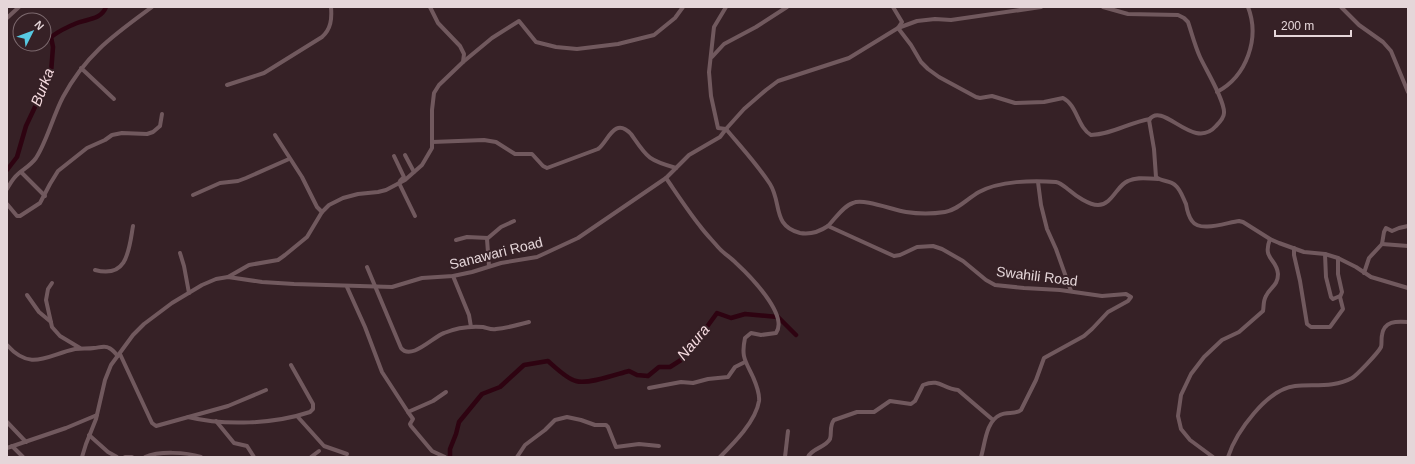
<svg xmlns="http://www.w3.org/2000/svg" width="1415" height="464" viewBox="0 0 1415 464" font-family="Arial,sans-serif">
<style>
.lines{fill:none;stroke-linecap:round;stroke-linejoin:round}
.river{stroke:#2e0311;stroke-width:4.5}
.minor{stroke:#71595e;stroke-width:4}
.labels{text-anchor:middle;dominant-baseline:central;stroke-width:4;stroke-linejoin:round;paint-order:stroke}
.street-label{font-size:14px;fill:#e5d6d9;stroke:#362126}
.water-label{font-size:15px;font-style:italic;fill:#f5dadf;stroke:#362126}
</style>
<rect width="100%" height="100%" fill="#362126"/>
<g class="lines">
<g class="river">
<path d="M7 170 17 157 26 126 51 73 53 47 51 37C59 31 67 27 77 23 87 19 101 20 106 7"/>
<path d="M450 457V449L456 434 459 422 482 394 500 387 524 365 548 361C555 367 567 379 576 381 588 385 617 374 629 371L637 375 648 376 659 367H670L681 360 689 343 701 335 717 313 731 318 745 314 778 317 796 335"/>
</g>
<g class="minor">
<path d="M726 7 714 27 709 72 711 96 718 128 726 129C741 147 757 164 770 184 782 203 772 226 800 233 811 235 819 232 828 226L894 256 900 255 917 247 933 246 942 249 963 261 986 280 995 285 1024 288 1060 290 1102 296 1126 294 1131 297 1128 301 1108 312 1092 329 1084 336 1044 358 1036 380 1021 410C1015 415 1007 411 1000 415 986 421 985 444 981 457"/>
<path d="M893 7 902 22 898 28 911 45 921 62 928 69 939 77 976 97 980 98 992 96 1015 103 1044 102 1063 98C1077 105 1078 128 1091 135 1111 135 1130 122 1150 119"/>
<path d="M1103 7 1128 14 1178 15 1184 18 1188 22C1192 34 1195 46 1200 57 1206 70 1225 101 1224 113 1224 118 1219 123 1216 126 1193 152 1163 100 1149 120L1154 149 1156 177C1162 182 1170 180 1175 185 1181 190 1183 198 1186 204 1187 210 1189 217 1192 221 1200 233 1228 222 1239 221L1243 222 1270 239 1279 243 1304 252 1325 254 1338 258 1356 267 1371 277 1408 288"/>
<path d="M1341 7 1359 25 1383 42 1391 51 1408 92"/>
<path d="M7 18 19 7"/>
<path d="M712 57 724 44 756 27 787 7"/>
<path d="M463 62 492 38 519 21 536 42 556 47 577 49 618 44 654 35 675 18 683 7"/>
<path d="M81 68 114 99"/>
<path d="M227 85 264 73 322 37C331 29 332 19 331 7"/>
<path d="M1217 92C1247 76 1260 38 1248 7"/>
<path d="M275 135 302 177 317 207 322 212"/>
<path d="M432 142 484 140 496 142 515 154H532L543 166 547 168 598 149C608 142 614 116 631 134 647 157 647 160 676 168"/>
<path d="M405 155 414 172"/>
<path d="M394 156 404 177 400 181"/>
<path d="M21 172 45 196"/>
<path d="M666 178C677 194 688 211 700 226 705 233 712 240 718 247 723 253 730 257 736 263 749 275 789 315 776 333L761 335 751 333 745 338C741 357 745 360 753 377 756 384 760 393 759 401 756 421 734 443 720 457"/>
<path d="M1038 182 1041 205 1047 229 1056 249 1071 291"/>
<path d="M399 183 415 216"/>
<path d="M7 189C10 184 13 178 18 174 24 169 31 165 36 158 47 141 53 116 63 97 86 54 114 35 152 7"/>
<path d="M193 195 220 183 238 181 246 178 289 159"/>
<path d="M7 204 17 216H20L40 203 50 184 58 171 87 148 105 140 112 135 122 133 147 134 153 132 160 126 162 114"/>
<path d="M828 226C835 219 843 206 853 203 863 198 893 210 906 212 919 214 932 214 945 212 958 210 968 198 979 192 999 181 1033 180 1056 182 1061 183 1065 187 1069 190 1076 196 1089 205 1098 205 1112 205 1117 185 1128 181 1138 176 1148 179 1158 179"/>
<path d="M487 239 489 266"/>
<path d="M456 240 467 237 488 238 501 227 514 221"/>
<path d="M1382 244 1408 246"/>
<path d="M1294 248V255L1300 281 1307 324 1311 327H1330L1343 309 1340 297 1342 292 1338 274V258"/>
<path d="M180 253 184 266 189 293"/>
<path d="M1325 254 1326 277 1331 297 1333 299 1340 296"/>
<path d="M367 267 401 348C411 361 433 337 444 333 456 328 470 326 483 327 488 328 491 330 496 329 507 328 518 325 529 322"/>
<path d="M95 270C128 279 129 249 133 226"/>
<path d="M1364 273 1369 258 1382 244 1384 232 1386 228 1392 231 1399 228 1408 226"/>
<path d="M453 276 469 315 471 327"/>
<path d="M228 277 249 265 278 260 285 255 307 237 322 212 329 205 343 198 358 194 378 192 386 190 405 180 422 165 432 148V110L434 93 439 85 463 62 464 54 460 46 438 23 430 7"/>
<path d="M52 283 48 289 46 300 52 327 60 336 80 348"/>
<path d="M347 287 365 327 382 372 408 412"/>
<path d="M27 295 39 312 51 322"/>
<path d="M7 345C31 372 47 355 75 349 81 348 88 349 94 348 98 348 105 345 109 348 112 349 115 353 118 356"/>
<path d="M120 354 152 423 156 426 228 406 266 390"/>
<path d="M649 388 681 382 693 383 708 379 728 377 735 367 745 362"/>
<path d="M297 416 324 446 347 454"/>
<path d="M188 417C225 426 274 424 310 412L313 409V404L291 365"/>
<path d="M216 421 234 443 247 446 254 457"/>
<path d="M7 422 26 442"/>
<path d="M89 435 108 452 117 457"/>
<path d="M12 446 23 457"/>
<path d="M7 448 66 428 97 415"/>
<path d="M82 457 86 444 96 419 105 380 111 365 133 335 144 324 172 303 202 285 216 279 228 277 262 282 294 284 392 287 422 278 453 276 472 272 501 263 537 257 578 238 666 178 689 155 720 137 726 129 744 109 766 90 778 81 849 58 898 28 917 21 935 19 951 20 1041 7"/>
<path d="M125 457H132"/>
<path d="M145 457C159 451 186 452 201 457"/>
<path d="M311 457 319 451"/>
<path d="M445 457 432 451 411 426 410 424 413 419 408 412 433 401 446 392"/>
<path d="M517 457 525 445 545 430 555 420 567 417 581 420 595 425H606L608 427 616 447 639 444 659 446"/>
<path d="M785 457 788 431"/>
<path d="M808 457C812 448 825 448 830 439 832 433 829 426 834 420L857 412H874L890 401 911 404 915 401 923 385C941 378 942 389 958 390L993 420"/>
<path d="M1213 457 1190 440 1181 429 1178 416 1181 395 1191 374 1204 357 1222 340 1239 332 1263 311C1264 306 1263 301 1266 296 1270 287 1278 286 1278 274 1277 258 1262 260 1270 239"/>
<path d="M1228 457C1236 432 1267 389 1295 386 1313 384 1334 388 1352 378 1357 375 1378 353 1381 347 1382 344 1381 339 1382 335 1384 321 1396 321 1408 322"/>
</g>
</g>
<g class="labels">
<g class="street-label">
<text transform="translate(496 253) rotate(-14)">Sanawari Road</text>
<text transform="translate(1037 276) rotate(7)">Swahili Road</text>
</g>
<g class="water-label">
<text transform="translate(42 87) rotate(-69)">Burka</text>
<text transform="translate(693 342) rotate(-50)">Naura</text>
</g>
</g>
<rect width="1415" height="464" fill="none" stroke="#e5d6d9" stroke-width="16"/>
<g transform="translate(32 32) rotate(48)"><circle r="19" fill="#362126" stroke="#7c696e"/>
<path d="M0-3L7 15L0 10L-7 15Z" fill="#57c9e2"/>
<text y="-6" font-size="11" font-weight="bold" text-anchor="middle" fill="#e5d6d9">N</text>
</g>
<path d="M1275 30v6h76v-6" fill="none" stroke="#e5d6d9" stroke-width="2"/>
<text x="1281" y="30" font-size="12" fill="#e5d6d9" stroke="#362126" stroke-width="3" paint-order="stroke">200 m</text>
</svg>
